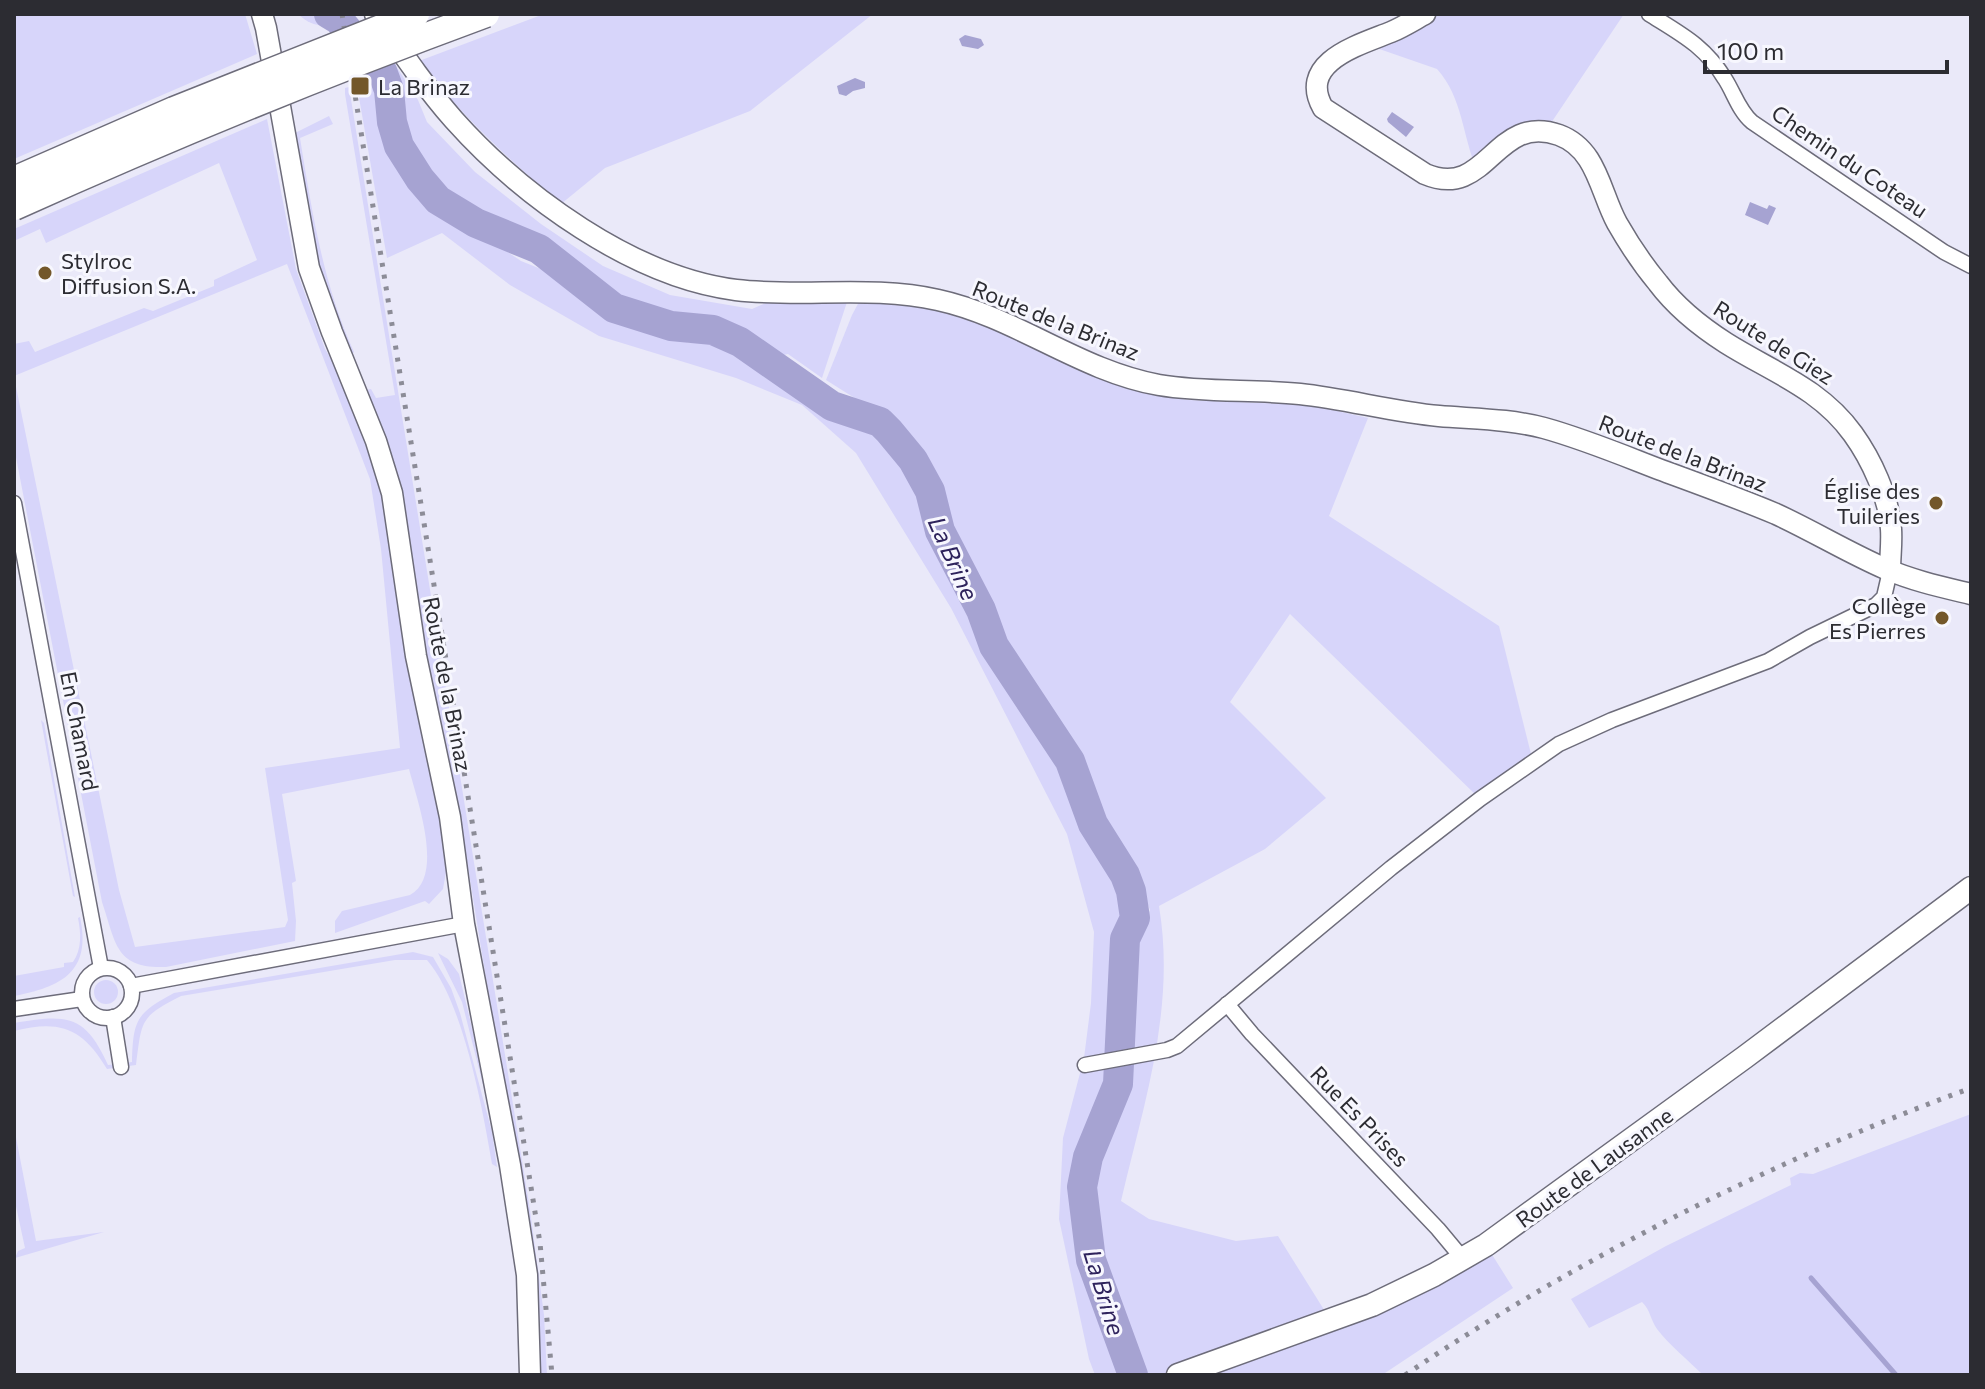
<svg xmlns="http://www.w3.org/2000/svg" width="1985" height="1389" viewBox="0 0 1985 1389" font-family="Commissioner,sans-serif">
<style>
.green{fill:#d7d5fa}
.water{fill:#a6a3d2}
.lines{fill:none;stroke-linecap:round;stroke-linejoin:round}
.stream{stroke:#a6a3d2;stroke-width:5}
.river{stroke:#a6a3d2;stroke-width:30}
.street-casing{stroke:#6d6c7a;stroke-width:17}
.secondary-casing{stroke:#6d6c7a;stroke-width:23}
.primary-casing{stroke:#6d6c7a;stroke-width:25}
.street{stroke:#fff;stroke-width:14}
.secondary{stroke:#fff;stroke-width:20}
.primary{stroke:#fff;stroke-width:22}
.rail{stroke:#8c8c97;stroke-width:5;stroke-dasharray:4 8;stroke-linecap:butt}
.highway-bridge-casing{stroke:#6d6c7a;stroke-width:29;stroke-linecap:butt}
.highway-bridge{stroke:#fff;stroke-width:26}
.poi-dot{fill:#73572a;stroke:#f7f7fe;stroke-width:3}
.labels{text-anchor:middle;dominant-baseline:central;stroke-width:6;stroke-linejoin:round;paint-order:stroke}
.poi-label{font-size:22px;fill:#2c2c32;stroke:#f7f7fe;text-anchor:start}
.street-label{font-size:22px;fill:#2c2c32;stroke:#f7f7fe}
.water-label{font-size:24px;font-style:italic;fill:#2e235c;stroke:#f7f7fe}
</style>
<rect width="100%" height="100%" fill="#eae9f9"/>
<g class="green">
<path d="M14 14H245L257 54 14 159Z"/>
<path d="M298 14H325L339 23C322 28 311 26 298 14Z"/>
<path d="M544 14H873L750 111 605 168 561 204C507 158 463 117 419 61Z"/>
<path d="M1425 14H1624L1545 132 1477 170C1462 135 1463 98 1437 69L1362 43Z"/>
<path d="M369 57 379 77 390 141 409 173 436 204 521 261 556 275 603 310 689 343 707 338 740 350 831 413 886 433 915 469 927 495 933 534 1010 686 1066 784 1092 837 1114 869 1123 923 1146 919 1150 910 1131 863 941 522 938 496 933 482 896 424 826 380 852 315 859 302 928 308 967 320 997 331 1103 380 1140 392 1188 400 1311 405 1368 418 1329 516 1499 626 1533 762 1480 799 1290 614 1230 702 1326 798 1265 849 1159 906C1176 1008 1144 1103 1121 1201L1149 1219 1236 1241 1278 1236 1331 1321 1486 1245 1513 1288 1382 1375H1095L1089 1359 1059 1219 1063 1138 1084 1058 1091 1003 1094 932 1067 834 951 608 856 453 802 405 736 378 599 336 510 285 442 233 387 258 353 63Z"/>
<path d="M396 66 418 100 427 122 475 172 541 224 603 266 670 295 752 309 766 303 847 302 822 378 788 354 775 357 752 340 710 325 658 317 611 301 533 243 472 209 444 189 413 150 388 72Z"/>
<path d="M349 87 530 1210 544 1315 547 1375H540L537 1294 462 830 366 390 371 389 376 398 395 395 345 94V88Z"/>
<path d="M329 116 333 124 300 138C312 212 323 284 354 352L350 356 323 288 309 235 295 138V133Z"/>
<path d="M267 119 296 269 325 349 342 377 377 461 413 681 446 850V872L443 889 429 904 425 901 335 933V921L342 911 410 895C445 876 417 800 409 769L282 794 296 881 292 883 296 921 295 941 166 967C115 969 116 943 102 902L14 447V377L119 890 135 947 285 927 288 920 265 768 400 748 381 549 370 479 287 264 14 376V344L29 341 35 352 144 308 153 311 214 286V280L257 260 219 163 46 243 40 229 14 241V229Z"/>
<path d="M41 720 44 723 75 897 73 896Z"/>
<path d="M80 917C92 972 61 987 14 996V976L64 967V963L73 962C82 949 81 933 78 918Z"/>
<path d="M413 952 433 957 451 988 460 1013 492 1132 497 1167 492 1164C483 1110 463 1001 427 960H395L181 996C139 1017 142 1021 136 1065L107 1069C83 1029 61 1019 14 1031V1023C67 1014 85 1014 108 1065L132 1062C133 1019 137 1013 174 993Z"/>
<path d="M438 953 448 959 459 974 497 1132H495L462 1002Z"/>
<circle cx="106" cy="992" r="12"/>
<path d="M1971 1114V1375H1703C1688 1360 1670 1346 1657 1329 1650 1319 1651 1311 1642 1302L1589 1328 1571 1299 1666 1246 1791 1185 1790 1178 1800 1173 1813 1174Z"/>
<path d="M14 1127 36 1241 104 1232 15 1258 18 1251 25 1248 14 1197Z"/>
</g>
<g class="water">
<path d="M965 35 981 39 984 45 978 49 962 46 959 39Z"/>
<path d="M855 78 865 82V88L853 91 846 96 839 94 837 86Z"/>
<path d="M1392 112 1414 127 1406 137 1388 122 1387 119Z"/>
<path d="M1750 202 1767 209 1769 205 1776 208 1768 225 1745 215Z"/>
</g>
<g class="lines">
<path class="stream" d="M1811 1278 1896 1375"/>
<path class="river" d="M329 14 339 20 382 71 389 90 392 122 399 146 420 179 438 200 476 223 539 249 614 308 671 326 713 330 740 342 832 406 880 422 889 431 913 460 930 491 940 531 981 610 994 646 1070 761 1093 824 1125 875 1131 891 1135 918 1125 939 1118 1084 1088 1157 1082 1187 1091 1260 1133 1375"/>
<g class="street-casing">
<g id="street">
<path d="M1649 14C1681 34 1705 46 1725 79 1734 93 1739 111 1752 122L1944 252 1971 266"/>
<path d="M14 503 101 968"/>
<circle cx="107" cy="993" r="25"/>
<path d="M131 986 464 924"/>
<path d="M1227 1004 1252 1034 1438 1229 1463 1259"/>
<path d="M14 1009 82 999"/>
<path d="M113 1017 121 1067"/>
<path d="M1085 1065 1167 1050 1177 1046 1391 868 1480 799 1559 744 1612 720 1768 661 1810 637 1876 605 1884 597 1890 571"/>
</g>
</g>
<g class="secondary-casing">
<g id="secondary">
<path d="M262 14 266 28 309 268 332 332 376 441 392 493 416 656 450 817 464 924 510 1165 527 1275 530 1375"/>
<path d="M375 14C400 50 425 87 454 120 522 196 633 277 736 290 803 298 871 285 938 300 1016 317 1080 371 1159 385 1206 393 1254 389 1300 394 1347 399 1393 412 1439 416 1474 419 1510 419 1544 428 1584 439 1622 455 1661 470 1699 484 1738 498 1776 514 1813 531 1849 553 1886 569 1914 581 1942 587 1971 594"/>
<path d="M1425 14C1414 20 1403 27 1391 32 1359 45 1297 62 1323 108L1425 174C1488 201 1494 112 1559 135 1597 149 1600 192 1617 223 1629 244 1643 265 1658 283 1676 307 1701 327 1726 343 1772 372 1820 388 1853 434 1871 459 1889 497 1891 529 1892 543 1890 557 1890 571"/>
</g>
</g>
<g class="primary-casing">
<path id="primary" d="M1178 1375 1372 1305 1434 1275 1486 1245 1745 1057 1971 888"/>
</g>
<use href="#street" class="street"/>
<use href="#secondary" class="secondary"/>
<use href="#primary" class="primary"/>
<g class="rail">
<path d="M342 14 540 1243 552 1375"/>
<path d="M1405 1375C1582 1256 1772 1161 1971 1088"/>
</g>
<g class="highway-bridge-casing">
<g id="highway-bridge">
<path d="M14 180 174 110 416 14"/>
<path d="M14 207C169 137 326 73 486 14"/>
</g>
</g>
<use href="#highway-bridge" class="highway-bridge"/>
</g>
<g class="poi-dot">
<rect x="350" y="76" width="20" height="20" rx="4"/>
<circle cx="45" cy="273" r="8"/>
<circle cx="1936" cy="503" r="8"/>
<circle cx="1942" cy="618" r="8"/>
</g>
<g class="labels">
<g class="poi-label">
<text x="378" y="86">La Brinaz</text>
<text x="61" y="260">Stylroc<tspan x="61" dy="25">Diffusion S.A.</tspan></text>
<text x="1920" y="490" text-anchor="end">Église des<tspan x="1920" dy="25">Tuileries</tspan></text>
<text x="1926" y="605" text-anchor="end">Collège<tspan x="1926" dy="25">Es Pierres</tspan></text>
</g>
<g class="street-label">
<text transform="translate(1850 161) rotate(34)">Chemin du Coteau</text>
<text transform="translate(1056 320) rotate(22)">Route de la Brinaz</text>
<text transform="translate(1774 342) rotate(32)">Route de Giez</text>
<text transform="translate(1683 453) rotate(21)">Route de la Brinaz</text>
<text transform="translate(448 684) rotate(79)">Route de la Brinaz</text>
<text transform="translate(80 731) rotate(79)">En Chamard</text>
<text transform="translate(1360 1116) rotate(46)">Rue Es Prises</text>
<text transform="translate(1594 1167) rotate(-36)">Route de Lausanne</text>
</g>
<g class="water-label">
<text transform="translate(954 558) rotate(66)">La Brine</text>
<text transform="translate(1105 1292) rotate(73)">La Brine</text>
</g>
</g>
<rect width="1985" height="1389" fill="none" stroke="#2c2c32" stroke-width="32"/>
<path d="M1705 60v12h242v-12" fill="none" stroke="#2c2c32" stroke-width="4"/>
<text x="1717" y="60" font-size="24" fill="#2c2c32" stroke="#f7f7fe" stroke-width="6" paint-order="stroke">100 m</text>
</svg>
